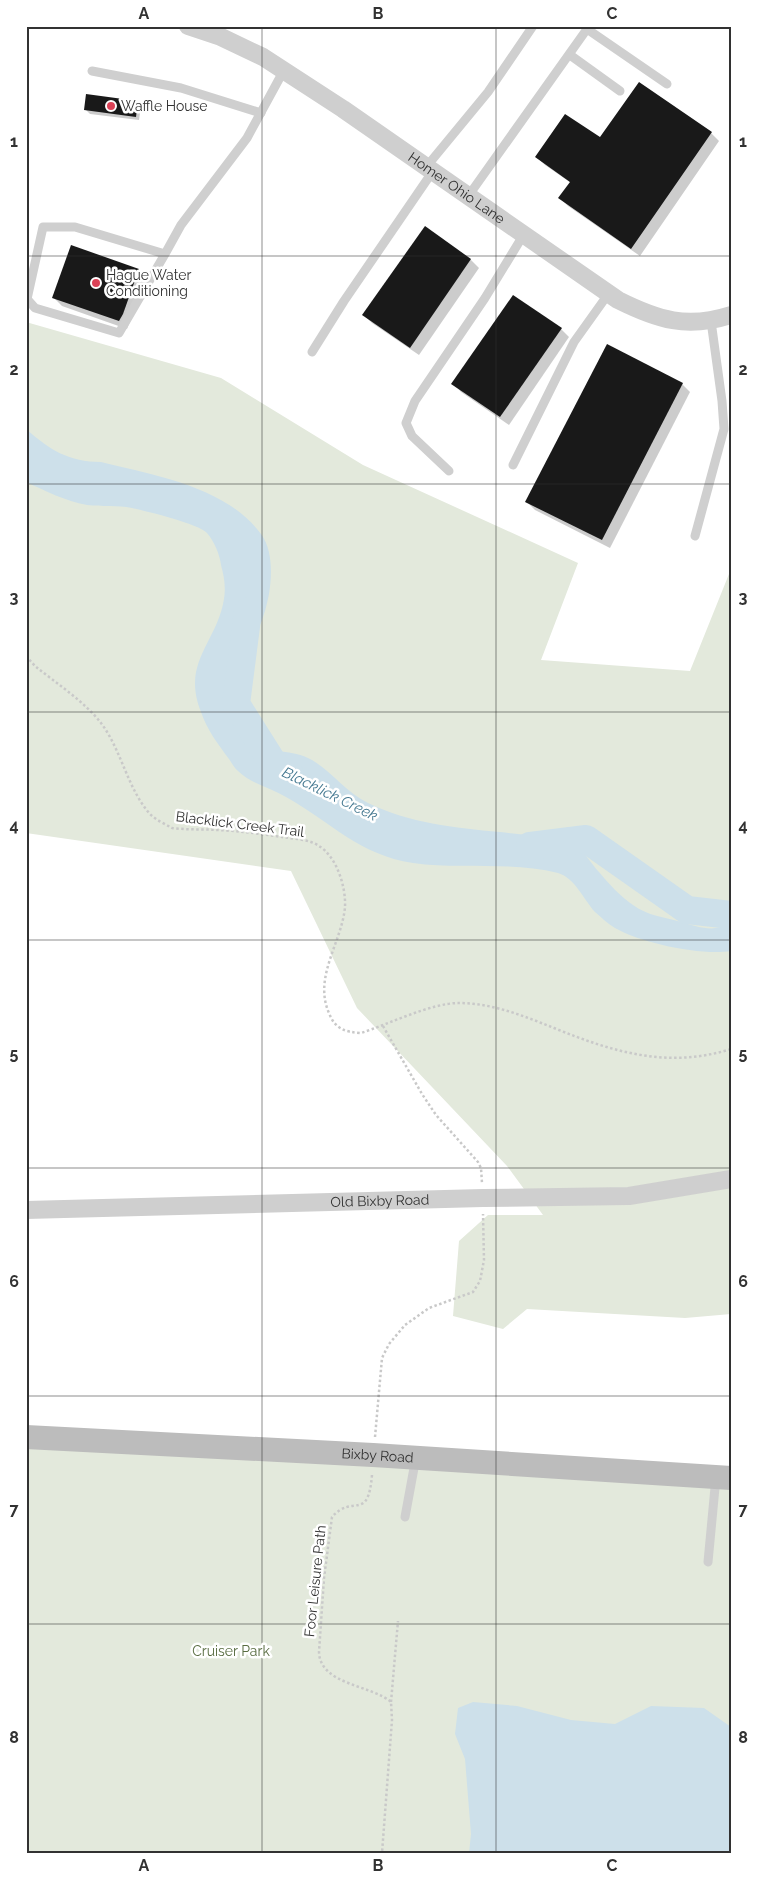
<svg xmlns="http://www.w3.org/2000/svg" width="757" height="1879" viewBox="0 0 757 1879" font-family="Raleway,sans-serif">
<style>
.green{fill:#e3e9dc}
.water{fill:#cde0ea}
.shadow{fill:#0003}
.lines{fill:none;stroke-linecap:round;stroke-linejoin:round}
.river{stroke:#cde0ea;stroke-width:28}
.building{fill:#191919}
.path{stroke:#c9c9c9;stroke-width:2.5;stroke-dasharray:2.5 2.5;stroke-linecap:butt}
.lane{stroke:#cfcfcf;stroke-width:9}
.street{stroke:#cfcfcf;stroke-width:18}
.secondary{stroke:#bcbcbc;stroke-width:24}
.grid{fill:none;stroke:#323232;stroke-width:1;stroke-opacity:0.55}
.poi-dot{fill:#db4257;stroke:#fff;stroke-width:2}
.labels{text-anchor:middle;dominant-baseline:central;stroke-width:5;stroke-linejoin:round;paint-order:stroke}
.poi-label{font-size:14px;fill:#323232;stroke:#fff;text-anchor:start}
.street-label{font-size:14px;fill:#323232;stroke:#fff}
.park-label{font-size:14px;fill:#586c41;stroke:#fff}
.water-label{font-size:15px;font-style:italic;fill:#447890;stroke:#fff}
.neatline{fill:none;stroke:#323232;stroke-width:2}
.grid-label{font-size:16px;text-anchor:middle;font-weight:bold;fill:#323232}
</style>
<rect width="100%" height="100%" fill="#fff"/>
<g class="green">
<path d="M26 322 221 378 363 465 578 563 541 660 690 671 731 569V1314L685 1318 527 1309 503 1329 453 1316 459 1241 488 1215H543L507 1166 357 1008 291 871 26 833Z"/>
<path d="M26 1437 731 1478V1853H26Z"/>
</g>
<g class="water">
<path d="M26 429C50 450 69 462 101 462 154 475 227 487 261 534 273 550 272 576 269 594 267 604 264 616 260 625 255 635 246 643 241 652 229 673 230 694 236 716 238 722 239 728 244 733 265 758 287 746 312 760 332 772 346 792 368 803 409 823 455 828 500 832 523 835 544 835 566 841 582 846 588 860 599 872 609 884 620 896 633 905 648 916 664 917 681 922 698 927 714 933 731 923V951C701 956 641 943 615 928 608 924 601 917 595 912 584 900 575 878 558 873 511 861 461 870 413 863 359 855 331 822 286 797 271 788 251 784 238 771 234 768 232 763 229 759 218 744 207 730 201 712 181 662 217 643 224 599 226 587 224 576 221 565 220 555 214 541 207 533 199 524 146 511 132 508 117 505 102 507 87 505 65 501 46 491 26 482Z"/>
<path d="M473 1702 517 1706 571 1720 615 1724 651 1706 704 1708 731 1727V1853H469L471 1834 465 1759 455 1734 458 1708Z"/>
</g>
<g class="shadow">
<path d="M137 102 141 106 139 120 90 114 86 110Z"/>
<path d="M711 133 719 141 640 256 568 206 560 198 571 183 545 165 537 157 600 139Z"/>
<path d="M425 228 471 260 479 268 419 355 372 323 364 315Z"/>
<path d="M138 270 147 278 127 329 62 306 54 298Z"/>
<path d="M561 329 569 337 509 425 461 392 453 383Z"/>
<path d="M682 384 690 392 610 548 535 510 527 502Z"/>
</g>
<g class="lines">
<g class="river">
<path d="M248 611 236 704 277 769 290 775"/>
<path d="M530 846 586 839 687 910 731 915"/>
</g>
</g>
<g class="building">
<path d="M639 82 712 132 631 249 558 198 570 182 535 157 565 114 600 137Z"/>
<path d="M86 94 138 101 136 117 84 110Z"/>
<path d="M425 226 471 259 410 348 362 315Z"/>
<path d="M71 245 139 269 123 314 119 321 52 298Z"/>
<path d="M513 295 562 328 500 417 451 384Z"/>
<path d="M607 344 683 383 602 540 525 502Z"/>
</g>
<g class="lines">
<g class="path">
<path d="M26 656 35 666C56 683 85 702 101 723 122 751 127 788 150 814 156 820 165 824 172 828 188 830 203 829 218 830 240 831 261 834 282 837 294 839 309 839 319 846 337 857 346 887 345 907 342 942 313 977 329 1013 335 1029 345 1032 361 1033 389 1024 431 1003 459 1003 492 1003 524 1016 554 1028 613 1052 668 1069 731 1049"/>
<path d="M383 1026 422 1094 436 1115 478 1162 481 1168 482 1183"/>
<path d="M375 1437 382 1358 389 1344 405 1325 429 1308 473 1292 480 1281 484 1260 483 1214"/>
<path d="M372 1475C368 1523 353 1493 332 1517L324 1578 319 1652C320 1685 372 1685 391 1702L392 1720 382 1853"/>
<path d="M391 1702 398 1621"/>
</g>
<g class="lane">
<path d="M570 55 620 91"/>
<path d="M92 71 181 88 261 113"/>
<path d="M427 166 488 92 533 26"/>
<path d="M469 195 587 29 667 84"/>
<path d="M165 254 119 333 35 308 27 299 43 227H75L165 254 181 225 247 138 284 70"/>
<path d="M312 352 344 301 433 171"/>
<path d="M513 465 574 342 609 293"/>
<path d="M449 471 412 436 406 423 415 401 485 298 524 234"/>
<path d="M695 536 724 429 722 401 711 321"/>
<path d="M405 1517 414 1468"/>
<path d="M708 1562 716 1477"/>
</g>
<g class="street">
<path id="s1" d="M188 26 221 37 263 57 343 109 618 300C658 320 687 329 731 315"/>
<path id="s2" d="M26 1210 483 1198 629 1196 731 1179"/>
</g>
<path class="secondary" id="s3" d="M26 1437 373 1455 731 1478"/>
</g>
<path class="grid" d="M262 26V1853M496 26V1853M26 256H731M26 484H731M26 712H731M26 940H731M26 1168H731M26 1396H731M26 1624H731"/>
<g class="poi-dot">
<circle cx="111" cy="106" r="5"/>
<circle cx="96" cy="283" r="5"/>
</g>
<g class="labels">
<g class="poi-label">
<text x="121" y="106">Waffle House</text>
<text x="106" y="275">Hague Water<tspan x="106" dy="16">Conditioning</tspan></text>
</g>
<g class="street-label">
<text stroke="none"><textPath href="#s1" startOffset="315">Homer Ohio Lane</textPath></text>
<text transform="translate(240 824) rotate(7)">Blacklick Creek Trail</text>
<text stroke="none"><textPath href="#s2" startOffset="354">Old Bixby Road</textPath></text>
<text stroke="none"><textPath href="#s3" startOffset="352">Bixby Road</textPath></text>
<text transform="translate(315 1581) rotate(-84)">Foor Leisure Path</text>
</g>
<g class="park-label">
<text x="231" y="1651">Cruiser Park</text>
</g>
<g class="water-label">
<text transform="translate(330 794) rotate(26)">Blacklick Creek</text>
</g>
</g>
<rect width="757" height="1879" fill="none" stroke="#ffffff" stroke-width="55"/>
<rect x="28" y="28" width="702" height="1824" class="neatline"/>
<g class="grid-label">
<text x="144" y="19">A</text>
<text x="378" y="19">B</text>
<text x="612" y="19">C</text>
<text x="14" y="147">1</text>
<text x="743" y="147">1</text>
<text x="14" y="375">2</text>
<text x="743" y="375">2</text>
<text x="14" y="603">3</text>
<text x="743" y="603">3</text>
<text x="14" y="831">4</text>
<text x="743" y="831">4</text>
<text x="14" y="1059">5</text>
<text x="743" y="1059">5</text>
<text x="14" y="1287">6</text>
<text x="743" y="1287">6</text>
<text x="14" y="1515">7</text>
<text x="743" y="1515">7</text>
<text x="14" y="1743">8</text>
<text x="743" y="1743">8</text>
<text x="144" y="1871">A</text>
<text x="378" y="1871">B</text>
<text x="612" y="1871">C</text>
</g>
</svg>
